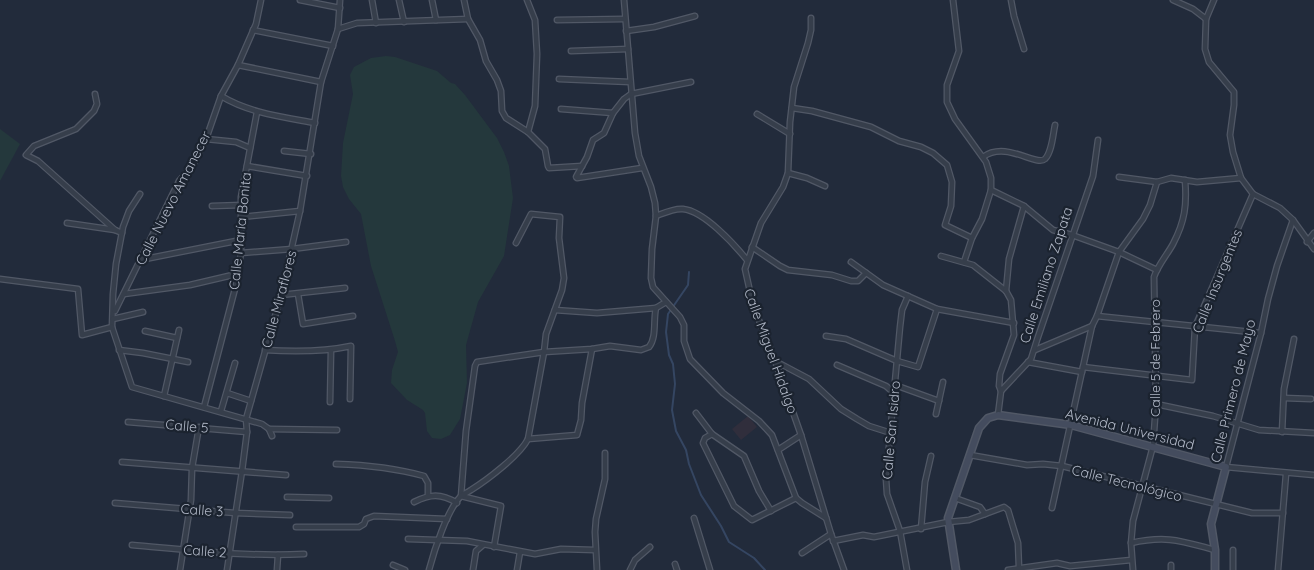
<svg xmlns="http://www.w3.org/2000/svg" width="1314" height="570" viewBox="0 0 1314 570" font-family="Quicksand,sans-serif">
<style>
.medical{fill:#302e3c}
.green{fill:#24383c}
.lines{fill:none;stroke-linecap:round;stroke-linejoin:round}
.stream{stroke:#354662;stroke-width:2}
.street-casing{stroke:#515866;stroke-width:7}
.secondary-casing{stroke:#515866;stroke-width:9}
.street{stroke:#363e4b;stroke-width:4.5}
.secondary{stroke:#444c5e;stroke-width:6}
.labels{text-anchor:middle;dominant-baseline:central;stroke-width:4.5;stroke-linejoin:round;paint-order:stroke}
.street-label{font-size:14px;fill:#b1b8c7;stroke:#1b232f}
</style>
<rect width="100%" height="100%" fill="#222b3b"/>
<path class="medical" d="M748 416 757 427 741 440 732 429Z"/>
<g class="green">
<path d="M386 56 395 57 437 71 451 83 455 84 465 95 497 138 504 152 509 166 513 198 504 256 478 302 466 345 467 383 460 419 450 435 441 439 432 438 427 431 425 413 423 410 407 400 391 383 392 370 398 352 395 341 371 266 361 214 349 199 343 187 341 176 343 143 353 94 350 75 354 67 371 58Z"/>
<path d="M0 129 20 144 0 181Z"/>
</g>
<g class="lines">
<path class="stream" d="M689 272 688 285 668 314 666 332 669 355 673 364 675 384 672 410 676 431 686 450 689 464 701 495 721 526 729 542 754 558 765 570"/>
<g class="street-casing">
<g id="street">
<path d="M300 0 340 8"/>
<path d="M372 0 376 23"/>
<path d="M399 0 404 22"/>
<path d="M432 0 436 20"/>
<path d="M464 0 468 19 480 40 486 61 497 80 501 91 502 111 506 118 528 132 545 149 548 166 549 168 582 166"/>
<path d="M527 0 535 20 537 54 535 106 528 132"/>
<path d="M624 0 635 133 639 156 651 187 655 203 656 216 652 249 651 278 653 287 680 317 684 325V341L690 359 723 393 759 421 772 435 796 498 802 503 826 518"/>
<path d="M953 0 959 51 947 85V102L955 119 986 162 991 178V190L982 219 972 238 964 262"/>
<path d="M1011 0 1014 16 1024 49"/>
<path d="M1173 0 1193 9 1206 19"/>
<path d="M1214 0 1206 19 1205 49 1209 62 1234 92V105L1230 135 1233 152 1241 178 1253 194 1280 208 1293 220 1314 249"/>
<path d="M811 18V30L808 43 794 87 790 122 788 173 783 187 761 223 745 269 753 305 775 361 801 435 831 534 844 570"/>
<path d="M557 20 624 19"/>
<path d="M338 29 357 23 468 19"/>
<path d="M253 30 333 46"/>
<path d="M626 31 654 27 695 16"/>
<path d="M571 51 628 49"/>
<path d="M238 65 321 82"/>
<path d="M559 79 630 82"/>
<path d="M95 94 97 104 94 111 76 129 34 146 26 155 38 161 115 230 122 233"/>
<path d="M221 96C249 113 283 117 315 123"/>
<path d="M792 108 812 111 871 127 899 141 921 147 933 153 947 165 952 182 951 206 945 225 972 238"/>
<path d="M561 109 613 113"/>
<path d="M757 114 790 134"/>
<path d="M206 139 236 142 250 148"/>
<path d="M284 151 311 154"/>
<path d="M983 157C1006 140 1036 167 1045 159 1052 152 1053 134 1055 125"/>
<path d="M247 166 307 176"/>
<path d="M642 168 577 178 576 177 587 157 593 140 604 133 613 113 624 99 631 94 691 82"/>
<path d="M788 173 807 178 825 186"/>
<path d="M1119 177 1157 182 1171 178 1197 182 1241 178"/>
<path d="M991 190 1024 206 1053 230 1072 235 1119 252 1157 270"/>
<path d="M140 194 129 211 123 227 116 264 113 294 112 327 132 387 262 424 269 429 272 436"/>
<path d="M212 206 242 205"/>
<path d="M656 216C664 213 674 208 683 209 704 211 734 244 747 260"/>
<path d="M242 217 300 211"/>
<path d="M1293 220 1277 266 1268 299 1261 333 1226 467 1314 475"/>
<path d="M67 223 115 230"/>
<path d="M1307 242 1314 233"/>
<path d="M752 247 780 266 788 270 832 275 851 281H858L866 273"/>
<path d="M241 253 292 249 346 242"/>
<path d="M941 256 973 265 1006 291 1011 300 1014 335 1000 374 999 386 1001 391"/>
<path d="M140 260 241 240"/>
<path d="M851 262 883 285 937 309 1014 323"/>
<path d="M0 279 78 289 82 335 112 327"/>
<path d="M1006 291 1009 259 1024 206"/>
<path d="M124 294 190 285 237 274"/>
<path d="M298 294 303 324 353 316"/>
<path d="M281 295 345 288"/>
<path d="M555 310 597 313 656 308"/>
<path d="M115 311 179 181 192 167 206 139 221 96 238 65 256 24 261 0"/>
<path d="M1097 316 1261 333"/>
<path d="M113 319 143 312"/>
<path d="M145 331 177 338"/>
<path d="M826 336 846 339 897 361 918 367 937 309"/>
<path d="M119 350 143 353 188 362"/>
<path d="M265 350C294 352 323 352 351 346L350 399"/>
<path d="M1035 350 1092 326"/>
<path d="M775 361 809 379 841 409 857 419 869 426 891 433"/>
<path d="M1028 362 1082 372"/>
<path d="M837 365 886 386 894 393"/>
<path d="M1083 367 1192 380 1195 327 1253 194"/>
<path d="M895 385 939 401"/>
<path d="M227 393 251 401"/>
<path d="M164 396 179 330"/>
<path d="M1284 398 1311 399"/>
<path d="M330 402 331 350"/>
<path d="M1156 404 1213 416 1259 430 1314 433"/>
<path d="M204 407 236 285 241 253V197L257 112"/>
<path d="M221 411 235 363"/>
<path d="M696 413 712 434 744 456 759 491 771 511"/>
<path d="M936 414 943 382"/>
<path d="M998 415 1001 391 1031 359 1037 340 1093 176 1098 140"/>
<path d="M128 422 247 432"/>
<path d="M269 429 337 430"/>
<path d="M1282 432 1284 389 1294 339"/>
<path d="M712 434 705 438 703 443 734 506 752 520 796 498"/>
<path d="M528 439 577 435 581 420 582 403 592 349"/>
<path d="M778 450 801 435"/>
<path d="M970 455 1027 465 1043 464 1062 466 1252 513H1283"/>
<path d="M122 462 286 475"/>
<path d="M336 464C367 465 395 468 424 476L428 483V495"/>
<path d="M461 496 466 431 475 366 477 362 544 352 592 349 610 346 641 350 649 347C657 337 653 320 656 308L666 302"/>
<path d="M461 496 501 506 494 547"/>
<path d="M287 497 329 498"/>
<path d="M955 498 980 507 985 514"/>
<path d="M414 502C430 494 441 493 457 503"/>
<path d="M115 503 235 513 290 515"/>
<path d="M1052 508 1092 326 1097 316 1119 252 1143 219 1150 205 1157 182"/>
<path d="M694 518 710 570"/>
<path d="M296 527H359L364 524 366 519 374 516 447 519"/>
<path d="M921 529 925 482 931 456"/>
<path d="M408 539 467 541 535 554 561 549 595 550"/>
<path d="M833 541 863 535 874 537 948 522 969 520 1004 507 1008 510 1018 543 1019 568"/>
<path d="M1131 543C1167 535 1181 541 1215 550"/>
<path d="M132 545C189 550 247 557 304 554"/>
<path d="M1233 550V570"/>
<path d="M802 553 831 534"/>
<path d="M675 564 677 570"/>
<path d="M393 565 405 570"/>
<path d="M1171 565V570"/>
<path d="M180 570 191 500 192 468 199 427"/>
<path d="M227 570 242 471 247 432 246 419 281 295 300 211 321 82 338 29 340 0"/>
<path d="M277 570 278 555"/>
<path d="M429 570C434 551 447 510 461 496 464 494 468 492 471 490 487 480 520 455 528 439L544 352 546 334 562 290 564 278 559 238 560 217 531 214 516 243"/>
<path d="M473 570 476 551 483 545"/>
<path d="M517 570 520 552"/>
<path d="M597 570 595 532 596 519 605 479V453"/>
<path d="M630 570 635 560 650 547"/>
<path d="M907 570 900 531 887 494 886 479 900 327 902 310 908 296"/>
<path d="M1008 570 1057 563 1070 566 1131 560"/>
<path d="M1133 570 1131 543 1133 521 1153 446 1156 404 1154 277C1158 265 1167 255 1173 244 1185 221 1187 205 1185 180"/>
<path d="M1278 570 1286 474"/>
</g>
</g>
<g class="secondary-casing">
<path id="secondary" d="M956 570 948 518 979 428 988 418 998 415 1071 425 1226 467 1211 524 1215 550V570"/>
</g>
<use href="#street" class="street"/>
<use href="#secondary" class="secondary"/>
</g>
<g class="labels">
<g class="street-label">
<text transform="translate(173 198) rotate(-63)">Calle Nuevo Amanecer</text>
<text transform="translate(240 231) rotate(-84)">Calle María Bonita</text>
<text transform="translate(1046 275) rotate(-72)">Calle Emiliano Zapata</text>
<text transform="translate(1217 281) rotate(-68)">Calle Insurgentes</text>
<text transform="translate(279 299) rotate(-75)">Calle Miraflores</text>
<text transform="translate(771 351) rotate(70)">Calle Miguel Hidalgo</text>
<text transform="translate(1155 358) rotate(-90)">Calle 5 de Febrero</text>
<text transform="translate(1233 391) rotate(-76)">Calle Primero de Mayo</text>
<text transform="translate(187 426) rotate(5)">Calle 5</text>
<text transform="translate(1130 429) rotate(14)">Avenida Universidad</text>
<text transform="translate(891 430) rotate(-85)">Calle San Isidro</text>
<text transform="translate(1127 483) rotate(14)">Calle Tecnológico</text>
<text transform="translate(202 510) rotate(4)">Calle 3</text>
<text transform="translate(205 551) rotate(4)">Calle 2</text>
</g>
</g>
</svg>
